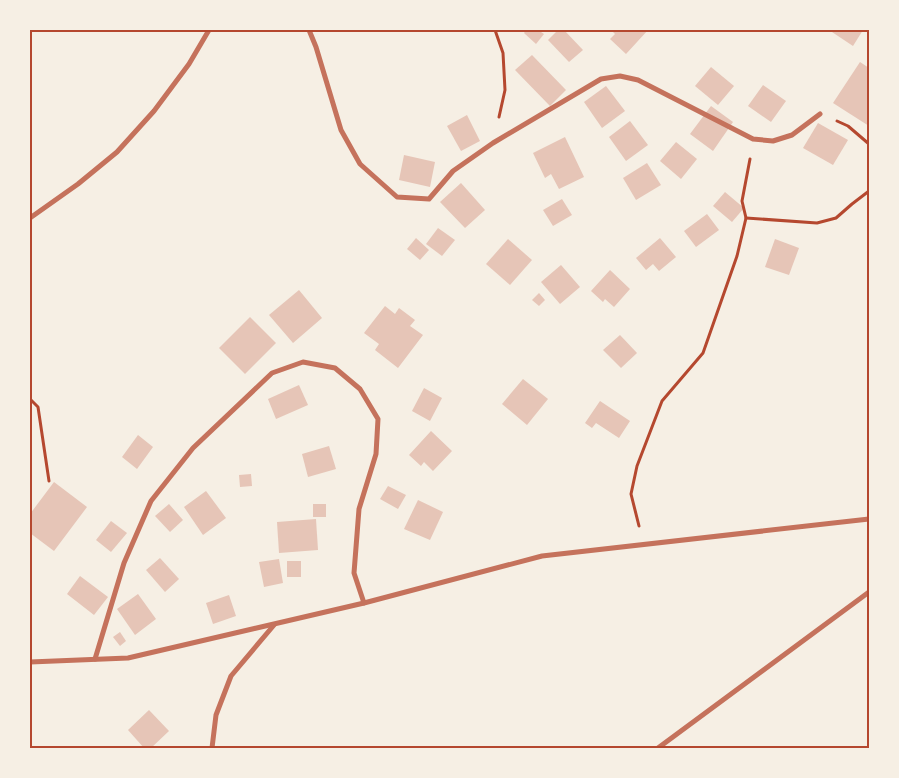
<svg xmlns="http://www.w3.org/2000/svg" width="899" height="778" viewBox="0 0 899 778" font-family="'Exo 2',sans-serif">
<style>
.building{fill:#e6c5b7}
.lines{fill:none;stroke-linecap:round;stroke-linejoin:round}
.path{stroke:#b5482f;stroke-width:3}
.minor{stroke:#c5725c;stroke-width:5}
.neatline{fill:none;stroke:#b5482f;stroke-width:2}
</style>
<rect width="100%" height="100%" fill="#f6efe4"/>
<g class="building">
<path d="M526 30H538L544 34 536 44 524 33Z"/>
<path d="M558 30H564L583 50 569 62 548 40Z"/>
<path d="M611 30H648L626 54 610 39 615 34Z"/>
<path d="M829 30H863L853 46Z"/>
<path d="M532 55 566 90 550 106 515 70Z"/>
<path d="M860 62 869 68V126L833 103Z"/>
<path d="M711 67 734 86 718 105 695 86Z"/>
<path d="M763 85 786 101 771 122 748 106Z"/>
<path d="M606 86 625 111 602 128 584 102Z"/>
<path d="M711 106 733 122 713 151 690 134Z"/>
<path d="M467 115 480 141 461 151 447 126Z"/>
<path d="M630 121 648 145 626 161 609 137Z"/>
<path d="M818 123 848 140 833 165 803 148Z"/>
<path d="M565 137 584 177 559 189 551 174 545 178 533 153Z"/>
<path d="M676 142 697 159 681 179 660 161Z"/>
<path d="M404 155 435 162 430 187 399 180Z"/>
<path d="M647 163 661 185 636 200 623 178Z"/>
<path d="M461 183 485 210 465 228 440 202Z"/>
<path d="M725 192 744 208 732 222 713 206Z"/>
<path d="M562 199 572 215 553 226 543 210Z"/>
<path d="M707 214 719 230 696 247 684 231Z"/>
<path d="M438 228 455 240 442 256 426 244Z"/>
<path d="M416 238 429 250 420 260 407 249Z"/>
<path d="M660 238 676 257 659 271 653 264 646 270 636 258Z"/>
<path d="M508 239 532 260 510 285 486 264Z"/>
<path d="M775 239 799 248 789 275 765 267Z"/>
<path d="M561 265 580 287 560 304 541 282Z"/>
<path d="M610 270 630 289 614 307 605 299 603 302 591 291Z"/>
<path d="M299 290 322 318 293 343 269 315Z"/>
<path d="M539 293 545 300 539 306 532 300Z"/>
<path d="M385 306 395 314 399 308 415 320 410 326 423 335 398 368 375 350 379 344 364 333Z"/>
<path d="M250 317 276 343 245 374 219 348Z"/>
<path d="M620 335 637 353 621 368 603 350Z"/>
<path d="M523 379 548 399 527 425 502 404Z"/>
<path d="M299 385 308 405 276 419 268 399Z"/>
<path d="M424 388 442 398 430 421 412 411Z"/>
<path d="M600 401 630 421 619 438 596 423 592 428 585 423Z"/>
<path d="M431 431 452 451 433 471 424 462 421 466 409 455Z"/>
<path d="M138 435 153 447 137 469 122 457Z"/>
<path d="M329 446 336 469 308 477 302 454Z"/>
<path d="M251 474 252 486 240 487 239 475Z"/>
<path d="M54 482 87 507 54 551 30 533V514Z"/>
<path d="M388 486 406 495 398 509 380 499Z"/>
<path d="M206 491 226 518 203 535 184 507Z"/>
<path d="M418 500 443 512 430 540 404 529Z"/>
<path d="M169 504 183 520 170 532 155 516Z"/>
<rect x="313" y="504" width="13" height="13"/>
<path d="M316 519 318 550 279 553 277 522Z"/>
<path d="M111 521 127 533 111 552 96 540Z"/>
<path d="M160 558 179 579 165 592 146 570Z"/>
<path d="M279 559 283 583 264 587 259 562Z"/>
<rect x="287" y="561" width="14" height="16"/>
<path d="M80 576 108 597 94 615 67 594Z"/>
<path d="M138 594 156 619 135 635 117 609Z"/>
<path d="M229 595 236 616 213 624 206 603Z"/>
<path d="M120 632 126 641 120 646 113 637Z"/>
<path d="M149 710 169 731 151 748H144L128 730Z"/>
</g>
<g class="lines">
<g class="path">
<path d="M495 30 503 53 505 90 499 117"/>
<path d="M837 121 848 126 869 144"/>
<path d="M746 218 817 223 836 218 852 204 869 191"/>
<path d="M30 399 38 407 49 481"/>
<path d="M639 526 631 494 637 466 662 401 703 353 737 256 746 218 742 201 750 159"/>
</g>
<g class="minor">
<path d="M309 30 316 47 341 130 360 164 397 197 429 199 453 171 493 143 601 79 620 76 638 80 753 139 773 141 792 135 820 114"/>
<path d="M30 218 78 184 117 152 154 111 189 64 209 30"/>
<path d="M95 659 124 563 151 501 193 448 272 373 303 362 335 368 360 389 378 419 376 454 359 509 354 573 364 603"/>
<path d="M30 662 128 658 364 603 542 556 869 519"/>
<path d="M212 748 216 715 231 676 274 625"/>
<path d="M658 748 869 592"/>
</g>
</g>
<rect width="899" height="778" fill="none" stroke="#f6efe4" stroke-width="62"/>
<rect x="31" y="31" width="837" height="716" class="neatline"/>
</svg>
